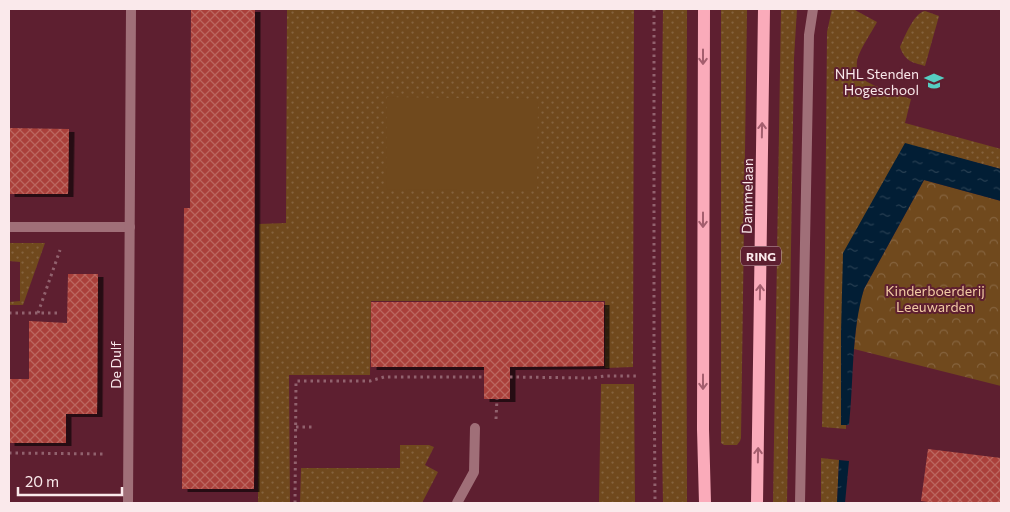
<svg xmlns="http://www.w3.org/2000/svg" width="1010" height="512" viewBox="0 0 1010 512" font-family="Commissioner,sans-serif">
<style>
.grass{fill:url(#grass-dots)}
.park{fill:url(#park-crowns)}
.garden{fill:#70491d}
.water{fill:url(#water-ripples)}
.building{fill:url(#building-cross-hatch);filter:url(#shadow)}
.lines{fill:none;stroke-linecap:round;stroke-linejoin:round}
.path{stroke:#91626e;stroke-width:3;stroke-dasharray:2.5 4;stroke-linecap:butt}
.minor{stroke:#a06f78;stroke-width:10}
.primary{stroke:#faabba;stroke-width:12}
.oneway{stroke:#a45e6e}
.labels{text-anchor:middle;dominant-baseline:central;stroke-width:4;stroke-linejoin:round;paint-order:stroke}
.shield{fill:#5e1f30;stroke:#cbacb3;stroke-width:1}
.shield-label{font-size:12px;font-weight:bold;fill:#fae9eb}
.poi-label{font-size:14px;fill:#fae9eb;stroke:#5e1f30;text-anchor:end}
.street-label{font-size:14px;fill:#fae9eb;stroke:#5e1f30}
.park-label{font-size:14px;fill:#f1caa3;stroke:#5e1f30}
</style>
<defs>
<pattern id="grass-dots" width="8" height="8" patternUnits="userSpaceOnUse" patternTransform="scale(1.25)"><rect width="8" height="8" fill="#70491d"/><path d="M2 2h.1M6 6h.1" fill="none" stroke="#85633e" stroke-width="1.8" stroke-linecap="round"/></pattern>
<pattern id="park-crowns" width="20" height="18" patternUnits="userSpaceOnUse" patternTransform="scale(1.25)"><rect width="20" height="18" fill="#70491d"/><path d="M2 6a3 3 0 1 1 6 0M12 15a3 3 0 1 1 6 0" fill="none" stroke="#85633e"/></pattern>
<pattern id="water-ripples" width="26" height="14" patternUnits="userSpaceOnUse" patternTransform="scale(1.25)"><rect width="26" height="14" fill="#021e35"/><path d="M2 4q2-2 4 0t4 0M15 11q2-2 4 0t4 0" fill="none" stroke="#283f52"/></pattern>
<pattern id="building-cross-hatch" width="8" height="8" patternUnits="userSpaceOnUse" patternTransform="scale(1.25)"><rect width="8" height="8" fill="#aa413a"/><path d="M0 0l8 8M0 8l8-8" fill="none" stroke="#bb6660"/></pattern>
<filter id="shadow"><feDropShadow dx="5.5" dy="3" stdDeviation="0" flood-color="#0009"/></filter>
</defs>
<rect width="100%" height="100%" fill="#5e1f30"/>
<g class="grass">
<path d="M287 9H634L633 367 605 368V301H371L370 375H289L290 503H258L259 224 286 223Z"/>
<path d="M663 9H687L686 211 687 503H663C660 338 661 174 663 9Z"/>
<path d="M721 9H747L741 438 740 441 737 445H724L721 443Z"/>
<path d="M781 9H797L794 58 787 503H773Z"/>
<path d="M832 9H856L855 10 877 22C872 32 859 50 857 61 856 68 858 75 863 79 871 86 900 95 911 99L905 123 1001 149V169L905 144 841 332V425H846V429L822 427 825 253 827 32Z"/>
<path d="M925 11 939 16 925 66C911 62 905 61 900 47 905 36 914 13 925 11Z"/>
<path d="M9 243H45L23 305H9V302L20 301V262L9 261Z"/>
<path d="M601 384H634L635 503H599Z"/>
<path d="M400 445H429L434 447 425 465 438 472 422 503H300L301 468H400Z"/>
<path d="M821 458 839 460 837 503H821Z"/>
</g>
<path class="park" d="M924 180 1001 201V386L854 349 858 308 864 289Z"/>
<path class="garden" d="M387 97 538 99 537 191 386 189Z"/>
<g class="water">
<path d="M905 143 1001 169V201L924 180 864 289C851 333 854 380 849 425H841V332L843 253Z"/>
<path d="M839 460 849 461 845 503H837Z"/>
</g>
<g class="building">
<path d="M191 9H255L254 489H182L184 208H190Z"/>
<path d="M9 128 69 129 68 194H9Z"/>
<path d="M68 274H98L97 414H66V443H9V379H29V321L67 323Z"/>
<path d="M371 302H604V366L510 367V399H484V367H371Z"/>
<path d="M928 449 1001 458V503H935L921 501Z"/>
</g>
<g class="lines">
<g class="path">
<path d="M654 9V341L655 503"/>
<path d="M9 313H60"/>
<path d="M38 313 60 250"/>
<path d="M510 377 591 378 605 376H639"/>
<path d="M496 419 497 399"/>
<path d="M296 427H314"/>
<path d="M9 453 105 454"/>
<path d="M295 503 296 381H370L384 377H484"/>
</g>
<g class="minor">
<path d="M9 227H130"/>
<path d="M128 503 131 9"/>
<path d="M457 503 474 472 475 428"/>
<path d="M800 503 809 35 813 9"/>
</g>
<g class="primary">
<path d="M704 9 703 429 705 503"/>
<path d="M757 503 764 9"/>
</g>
</g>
<defs><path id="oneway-shaft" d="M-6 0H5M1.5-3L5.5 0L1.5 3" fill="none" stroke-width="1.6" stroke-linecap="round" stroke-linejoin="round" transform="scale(1.25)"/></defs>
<g class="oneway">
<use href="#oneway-shaft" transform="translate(703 57) rotate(90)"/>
<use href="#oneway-shaft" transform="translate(762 130) rotate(-89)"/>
<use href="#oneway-shaft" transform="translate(703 220) rotate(90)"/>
<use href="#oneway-shaft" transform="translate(760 292) rotate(-89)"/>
<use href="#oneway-shaft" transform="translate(703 382) rotate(90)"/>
<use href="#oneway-shaft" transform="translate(758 455) rotate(-89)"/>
</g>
<defs>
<g id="university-bare" transform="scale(1.5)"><path d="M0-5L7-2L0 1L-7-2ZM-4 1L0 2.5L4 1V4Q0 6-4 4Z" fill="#56cec2" stroke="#5e1f30" stroke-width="2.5" paint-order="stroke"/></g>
</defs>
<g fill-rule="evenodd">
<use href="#university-bare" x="934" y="81"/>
</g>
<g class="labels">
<rect class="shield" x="741" y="246.5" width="40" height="19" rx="4"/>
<g class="shield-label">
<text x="761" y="256">RING</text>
</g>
<g class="poi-label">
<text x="919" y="73">NHL Stenden<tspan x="919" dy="16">Hogeschool</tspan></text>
</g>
<g class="street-label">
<text transform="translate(747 196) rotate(-89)">Dammelaan</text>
<text transform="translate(115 365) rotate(-90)">De Dulf</text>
</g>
<g class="park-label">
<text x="935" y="290">Kinderboerderij<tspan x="935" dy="16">Leeuwarden</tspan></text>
</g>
</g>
<rect width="1010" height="512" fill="none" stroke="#fae9eb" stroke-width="20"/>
<path d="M18 487v8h104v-8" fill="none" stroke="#fae9eb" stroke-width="2.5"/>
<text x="25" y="487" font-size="15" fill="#fae9eb" stroke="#5e1f30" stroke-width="4" paint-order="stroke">20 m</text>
</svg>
